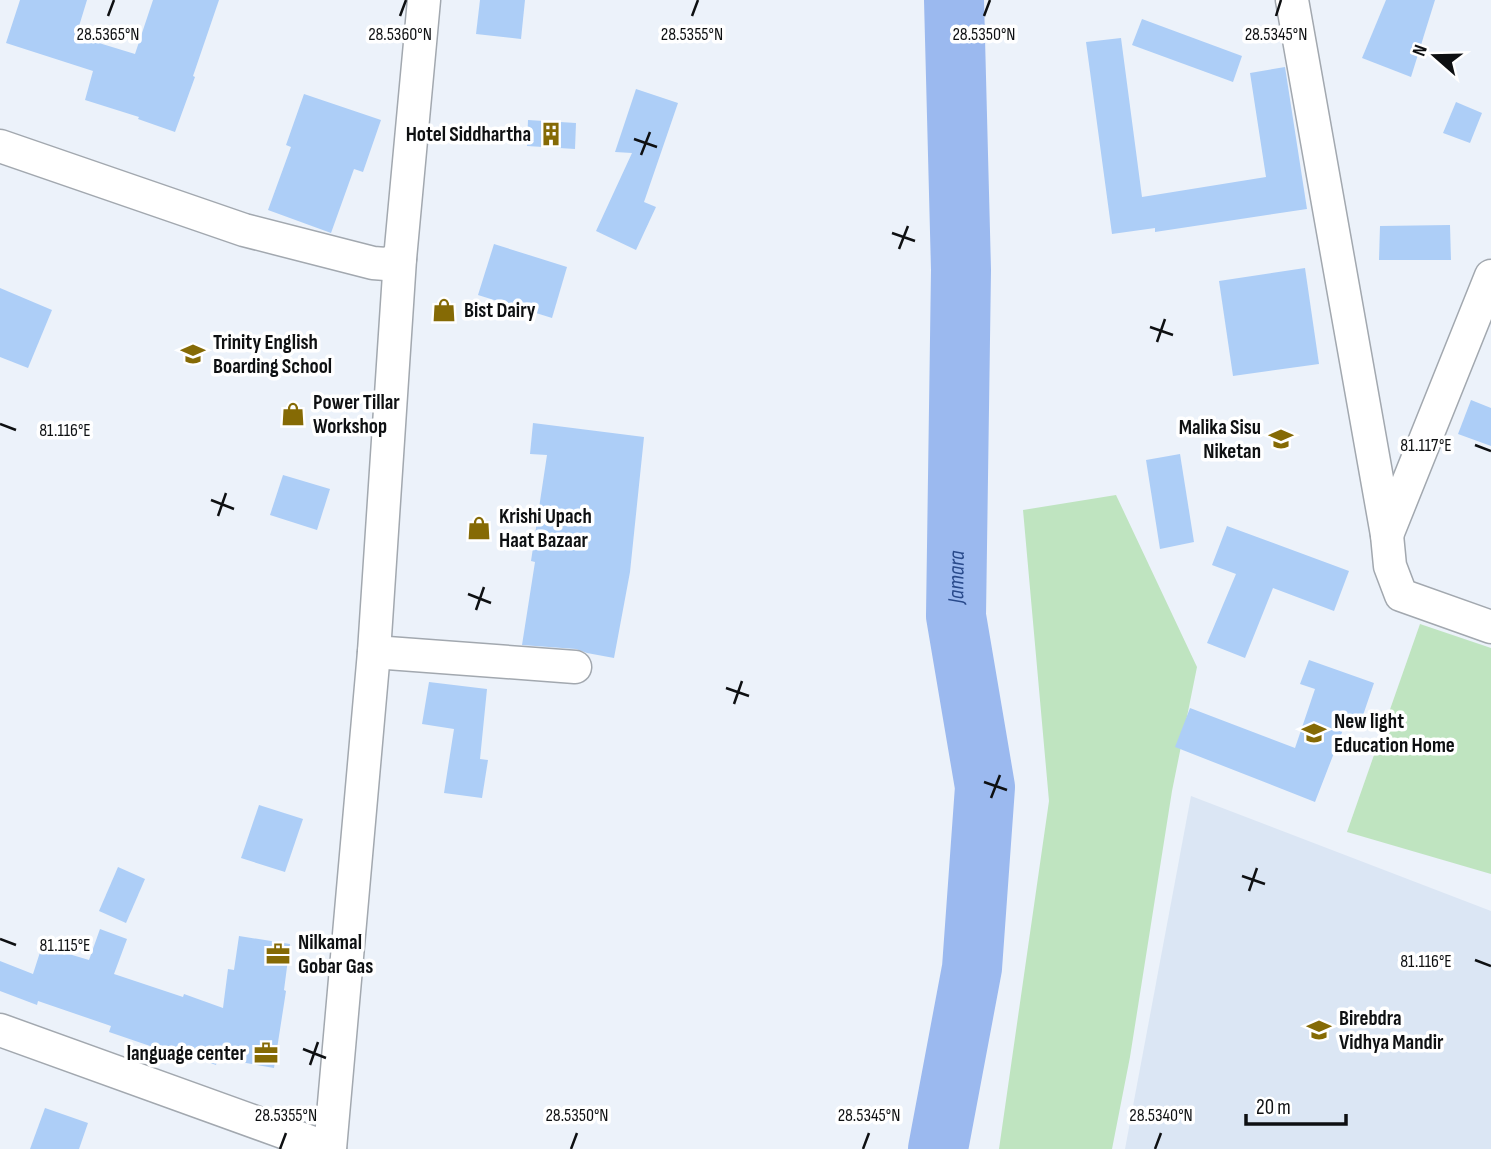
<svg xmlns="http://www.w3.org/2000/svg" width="1491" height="1149" viewBox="0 0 1491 1149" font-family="'Sofia Sans Condensed',sans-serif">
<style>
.built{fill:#dbe6f4}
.green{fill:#bfe4c0}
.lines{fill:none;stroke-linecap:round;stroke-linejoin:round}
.river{stroke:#9bb9ef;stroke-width:60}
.building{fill:#adcef7}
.minor-casing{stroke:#a2a8af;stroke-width:35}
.minor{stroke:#fff;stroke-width:32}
.ticks{fill:none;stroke:#0e1012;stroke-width:2.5}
.labels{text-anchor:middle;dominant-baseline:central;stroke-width:7;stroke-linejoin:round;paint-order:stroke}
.poi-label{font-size:21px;font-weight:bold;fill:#0e1012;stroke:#fff;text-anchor:start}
.water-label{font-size:23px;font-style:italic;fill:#294a8b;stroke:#fff}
.ticks-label{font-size:18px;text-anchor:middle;fill:#0e1012;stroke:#fff;stroke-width:7;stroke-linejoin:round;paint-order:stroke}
</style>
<rect width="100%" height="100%" fill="#ecf2fa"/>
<path class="built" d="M1191 796 1491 911V1149H1125Z"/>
<g class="green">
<path d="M1116 495 1197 667 1172 791 1130 1057 1112 1149H999L1049 801 1023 510Z"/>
<path d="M1420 624 1491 648V874L1347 832Z"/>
</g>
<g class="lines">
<path class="river" id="s1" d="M938 1149 972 968 985 787 956 616 961 270 954 0"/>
</g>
<g class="building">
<path d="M20 0H87L76 36 135 54 153 0H219L193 76 195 77 175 132 138 119 139 117 85 100 93 71 6 43Z"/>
<path d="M480 0H525L521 39 476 34Z"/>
<path d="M1386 0H1435L1411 77 1362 58Z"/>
<path d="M1142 19 1242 56 1233 82 1132 45Z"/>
<path d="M1121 38 1142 197 1266 177 1250 73 1285 67 1307 209 1155 232V228L1112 234 1086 42Z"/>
<path d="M636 89 678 103 644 202 656 207 636 250 596 231 632 153 615 152Z"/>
<path d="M304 94 381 120 363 172 354 169 331 233 268 210 291 147 286 145Z"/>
<path d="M1456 102 1482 113 1470 143 1443 133Z"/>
<path d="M528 120 576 123 575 149 527 146Z"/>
<path d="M1450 225 1451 260H1379L1380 226Z"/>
<path d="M494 244 567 267 552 318 478 295Z"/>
<path d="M1305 268 1319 364 1233 376 1219 281Z"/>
<path d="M0 288 52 310 28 368 0 357Z"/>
<path d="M1471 400 1491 408V446L1458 434Z"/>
<path d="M533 423 644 437 630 572 614 658 587 653 576 649 522 645 535 562 531 561 547 455 530 454Z"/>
<path d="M1180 454 1194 542 1160 549 1146 460Z"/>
<path d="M283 475 330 489 317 530 270 515Z"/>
<path d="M1227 526 1349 571 1334 611 1273 588 1245 658 1207 643 1236 574 1212 565Z"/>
<path d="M1309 660 1374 683 1359 727 1346 722 1315 802 1175 747 1190 708 1295 748 1315 689 1300 684Z"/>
<path d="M429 682 487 689 480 759 488 760 482 798 444 793 454 729 422 724Z"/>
<path d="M259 805 303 819 285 872 241 858Z"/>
<path d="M118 867 145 879 126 923 99 911Z"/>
<path d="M100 929 127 939 114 974 183 997 184 994 223 1008 228 969 234 970 239 936 290 944 284 990 286 991 274 1068 218 1058 216 1065 157 1044 156 1048 109 1032 111 1026 38 1001 37 1005 0 991V961L33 974 42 946 89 960Z"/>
<path d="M45 1108 88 1123 79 1149H30Z"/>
</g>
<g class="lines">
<g class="minor-casing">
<g id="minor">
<path d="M1292 0 1387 535 1390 566 1401 595 1491 627"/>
<path d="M0 146 244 230 373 263 386 264 400 259"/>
<path d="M1387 535 1491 276"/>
<path d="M374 652 575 667"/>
<path d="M0 1030 330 1149"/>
<path d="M330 1149 374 652 400 259 424 0"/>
</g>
</g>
<use href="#minor" class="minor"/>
</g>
<path class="ticks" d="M108 16 114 0M400 16 406 0M692 16 698 0M984 16 990 0M1276 16 1281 0M634 139 657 147M641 155 650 132M892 233 915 241M899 249 908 226M1150 327 1173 335M1157 342 1165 319M0 424 16 430M1475 445 1491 451M211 500 234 509M218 516 226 493M468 594 491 603M476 610 484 587M726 688 749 696M734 704 742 681M984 782 1007 790M991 798 1000 775M1242 876 1265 884M1249 891 1257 868M0 939 16 945M1475 960 1491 966M303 1049 326 1058M310 1065 318 1042M280 1149 286 1133M571 1149 577 1133M863 1149 869 1133M1155 1149 1161 1133"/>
<defs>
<g id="building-bare" transform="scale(1.89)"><path d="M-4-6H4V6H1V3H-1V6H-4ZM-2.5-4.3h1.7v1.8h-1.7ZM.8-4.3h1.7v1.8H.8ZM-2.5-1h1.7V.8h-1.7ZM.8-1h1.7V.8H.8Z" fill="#856a05" stroke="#fff" stroke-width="2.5" paint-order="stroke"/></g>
<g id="shop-bare" transform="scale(1.89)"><path d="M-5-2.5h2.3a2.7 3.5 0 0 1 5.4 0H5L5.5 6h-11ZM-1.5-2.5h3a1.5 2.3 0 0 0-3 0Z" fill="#856a05" stroke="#fff" stroke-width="2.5" paint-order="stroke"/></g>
<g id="school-bare" transform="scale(1.89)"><path d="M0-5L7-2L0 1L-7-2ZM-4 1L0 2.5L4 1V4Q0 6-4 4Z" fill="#856a05" stroke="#fff" stroke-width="2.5" paint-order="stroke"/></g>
<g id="office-bare" transform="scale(1.89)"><path d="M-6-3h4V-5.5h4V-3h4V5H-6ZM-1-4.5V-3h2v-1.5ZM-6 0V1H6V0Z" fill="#856a05" stroke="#fff" stroke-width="2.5" paint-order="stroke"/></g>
</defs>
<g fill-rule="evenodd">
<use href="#building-bare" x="551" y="134"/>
<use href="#shop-bare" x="444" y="310"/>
<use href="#school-bare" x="193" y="354"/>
<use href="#shop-bare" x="293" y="414"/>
<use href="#school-bare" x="1281" y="439"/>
<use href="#shop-bare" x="479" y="528"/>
<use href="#school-bare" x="1314" y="733"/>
<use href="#office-bare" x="278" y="954"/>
<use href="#school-bare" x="1319" y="1030"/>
<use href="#office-bare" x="266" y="1053"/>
</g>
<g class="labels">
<g class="poi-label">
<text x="531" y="134" text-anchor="end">Hotel Siddhartha</text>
<text x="464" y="310">Bist Dairy</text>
<text x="213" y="342">Trinity English<tspan x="213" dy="24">Boarding School</tspan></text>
<text x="313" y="402">Power Tillar<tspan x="313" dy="24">Workshop</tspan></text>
<text x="1261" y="427" text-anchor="end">Malika Sisu<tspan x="1261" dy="24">Niketan</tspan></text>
<text x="499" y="516">Krishi Upach<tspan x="499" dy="24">Haat Bazaar</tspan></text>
<text x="1334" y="721">New light<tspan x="1334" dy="24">Education Home</tspan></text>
<text x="298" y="942">Nilkamal<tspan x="298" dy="24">Gobar Gas</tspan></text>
<text x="1339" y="1018">Birebdra<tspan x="1339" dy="24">Vidhya Mandir</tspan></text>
<text x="246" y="1053" text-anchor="end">language center</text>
</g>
<g class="water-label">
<text stroke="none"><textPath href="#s1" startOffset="578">Jamara</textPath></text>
</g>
</g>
<g class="ticks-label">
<text x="108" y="40">28.5365°N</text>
<text x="400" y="40">28.5360°N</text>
<text x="692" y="40">28.5355°N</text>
<text x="984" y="40">28.5350°N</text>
<text x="1276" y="40">28.5345°N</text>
<text x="65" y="436">81.116°E</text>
<text x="1426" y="451">81.117°E</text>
<text x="65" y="951">81.115°E</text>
<text x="1426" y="967">81.116°E</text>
<text x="286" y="1121">28.5355°N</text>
<text x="577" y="1121">28.5350°N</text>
<text x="869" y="1121">28.5345°N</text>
<text x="1161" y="1121">28.5340°N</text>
</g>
<g transform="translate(1435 56) rotate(290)" stroke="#ffffff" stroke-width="5" paint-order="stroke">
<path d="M0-5L12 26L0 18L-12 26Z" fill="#0e1012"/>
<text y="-10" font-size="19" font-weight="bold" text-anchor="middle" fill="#0e1012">N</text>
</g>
<path d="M1246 1114v10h100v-10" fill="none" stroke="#0e1012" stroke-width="3.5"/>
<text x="1256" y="1114" font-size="21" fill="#0e1012" stroke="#ffffff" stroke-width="5" paint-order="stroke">20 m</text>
</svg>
